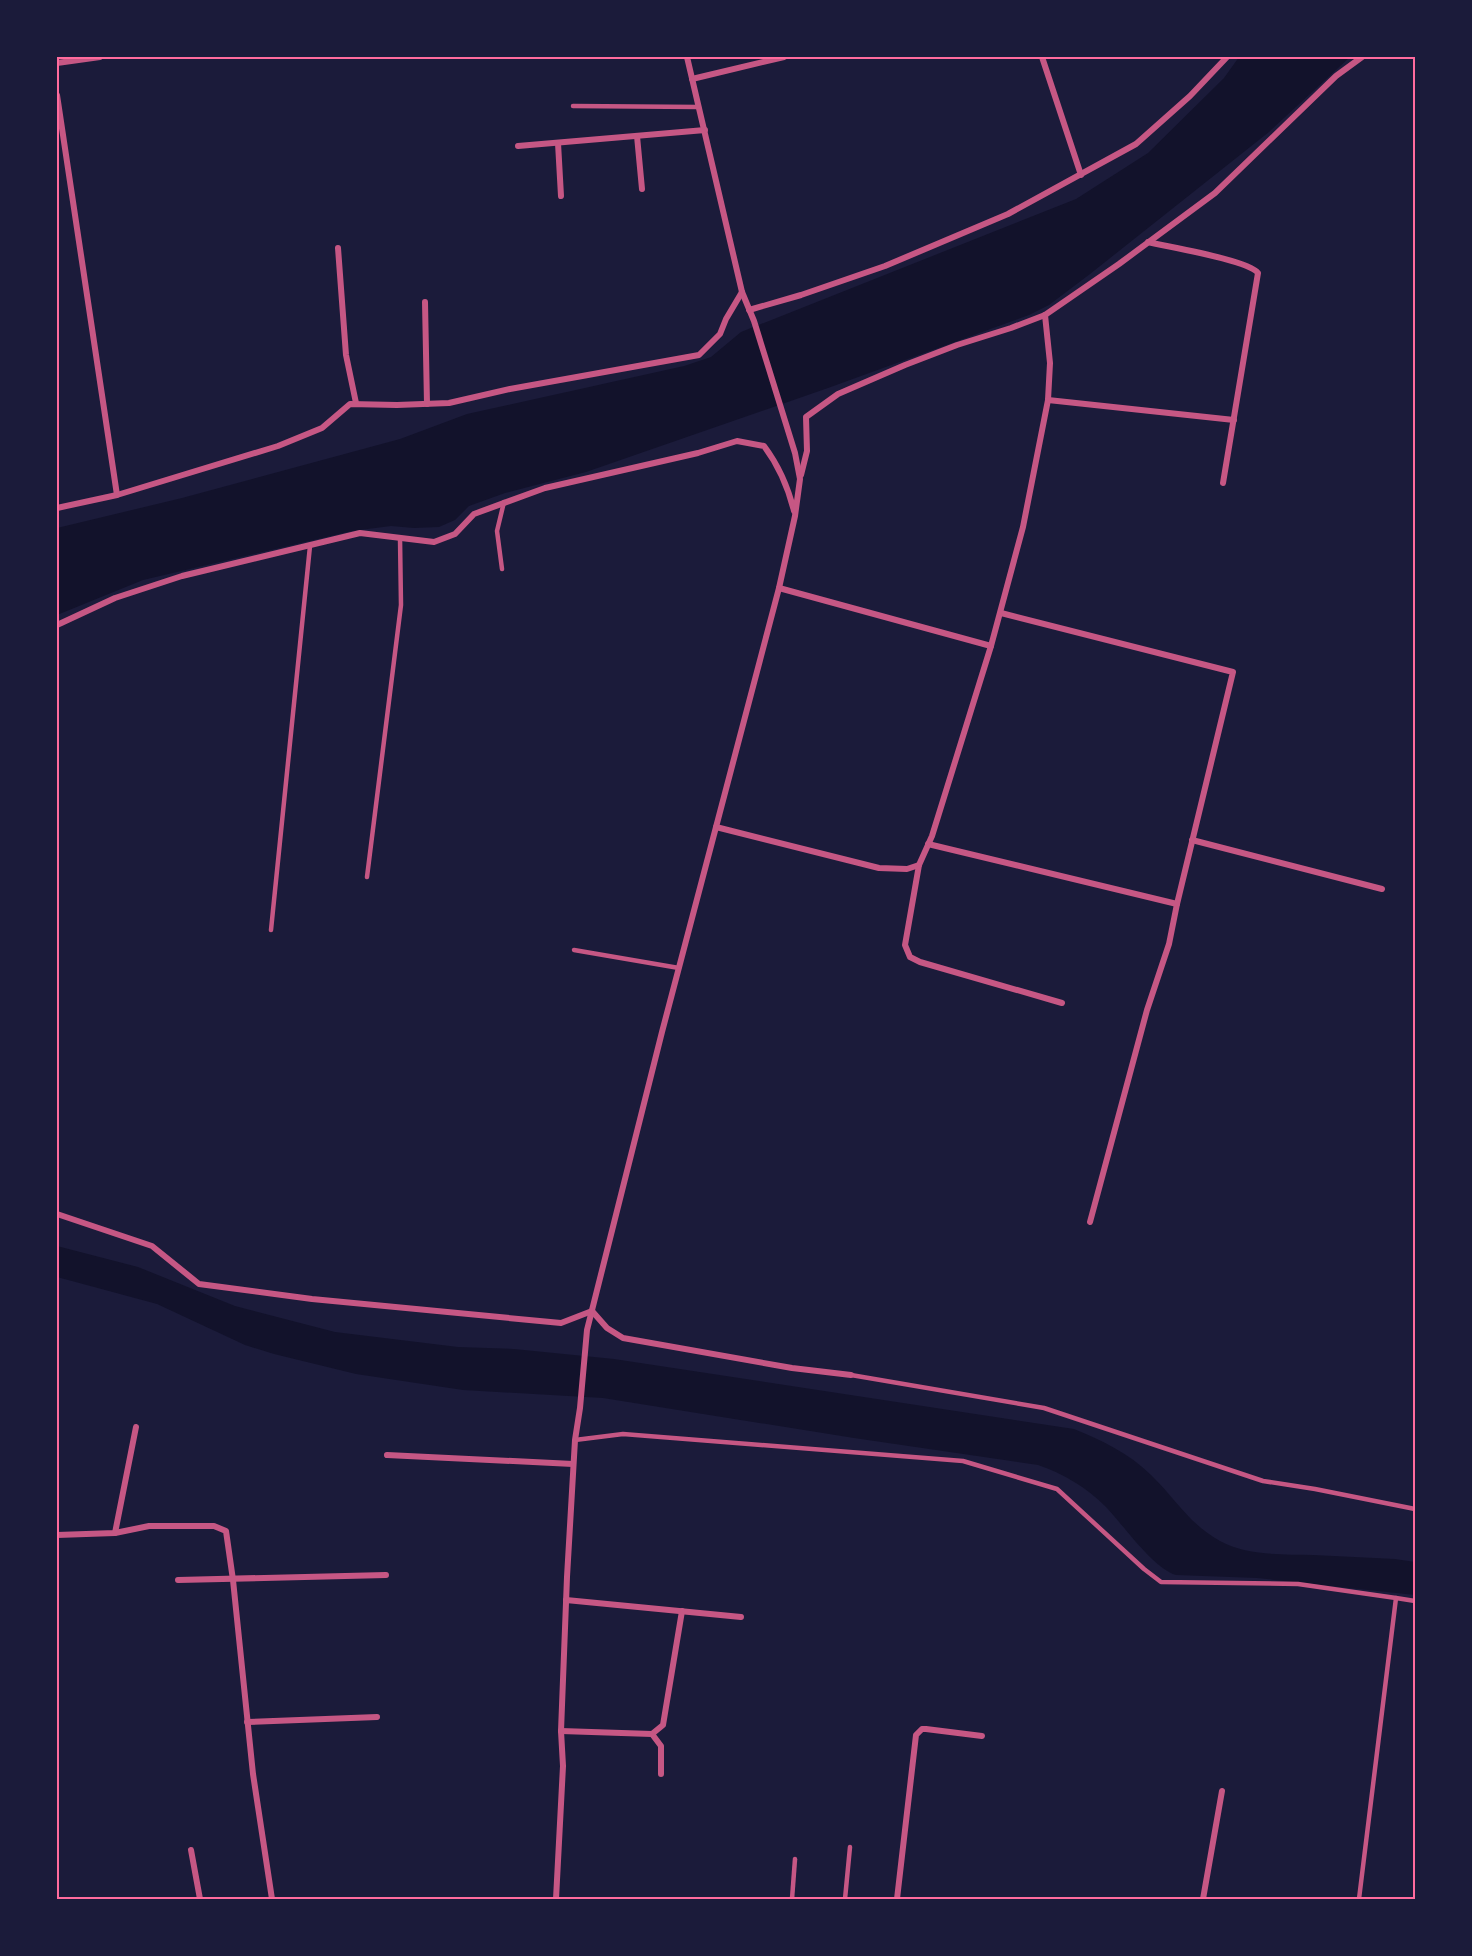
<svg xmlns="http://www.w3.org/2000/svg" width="1472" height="1956" viewBox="0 0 1472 1956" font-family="'Exo 2',sans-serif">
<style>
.water{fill:#12122b}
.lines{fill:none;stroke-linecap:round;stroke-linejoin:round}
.service{stroke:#c65784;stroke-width:4.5}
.minor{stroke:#c65784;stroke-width:6}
.neatline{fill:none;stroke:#ff6b9d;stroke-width:2}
</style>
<rect width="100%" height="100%" fill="#1b1b3a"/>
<g class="water">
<path d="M1239 57H1350L1269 132 1090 274 1049 305 1029 315 828 388 586 472 505 493 469 506 455 520 439 527 414 528 391 526 352 531 143 580 57 615V528L182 498 400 439 467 414 684 366 711 357 741 332 1076 199 1148 153 1224 78Z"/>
<path d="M57 1246 138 1267 235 1306 335 1332 458 1347 514 1349 614 1359 1074 1429C1101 1440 1129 1453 1151 1475 1176 1499 1188 1523 1220 1541 1248 1556 1282 1554 1313 1555 1341 1556 1368 1558 1395 1559L1415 1562V1595L1257 1578 1176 1575C1154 1569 1123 1525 1106 1507 1086 1487 1064 1474 1038 1465L854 1438 603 1398 463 1390 356 1374 274 1354 245 1345 157 1304 57 1277Z"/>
</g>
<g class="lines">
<g class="service">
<path d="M573 106 699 107"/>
<path d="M502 569 497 531 504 502"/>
<path d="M367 877 401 605 400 538"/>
<path d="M271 930 310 546"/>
<path d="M574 950 679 968"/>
<path d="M851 1375 1044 1408 1263 1481 1315 1489 1415 1509"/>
<path d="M575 1440 623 1434 963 1461 1057 1489 1144 1569 1161 1582 1298 1584 1396 1598 1359 1899"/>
<path d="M1396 1598 1415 1601"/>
<path d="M792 1899 795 1859"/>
<path d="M845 1899 850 1847"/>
</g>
<g class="minor">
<path d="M1042 57 1081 175"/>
<path d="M57 63 100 57"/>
<path d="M692 79 784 57"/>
<path d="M57 95 117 495"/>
<path d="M637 136 642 189"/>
<path d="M558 143 561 196"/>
<path d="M518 146 705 130"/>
<path d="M1148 242C1168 247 1248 260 1258 273L1223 483"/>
<path d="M338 248 346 355 356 403"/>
<path d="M425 302 427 404"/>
<path d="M749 310 801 295 885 266 1008 214 1136 144 1190 96 1227 57"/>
<path d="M1045 315 1050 363 1048 400 1023 527 991 646 932 836 919 865 905 945 910 957 920 962 1062 1003"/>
<path d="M1048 400 1234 420"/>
<path d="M801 475 807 451 806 417 838 394 905 365 957 345 1011 328 1045 315 1119 264 1215 193 1336 76 1362 57"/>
<path d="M57 508 117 495 278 446 322 428 350 404 397 405 449 403 510 389 699 355 720 334 726 319 742 292"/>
<path d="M779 588 991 646"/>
<path d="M1001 613 1233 672 1177 904 1169 944 1147 1010 1090 1222"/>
<path d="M57 625 115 598 182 576 360 533 434 542 455 534 474 514 545 488 698 453 737 441 764 446C779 466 788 487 794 511"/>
<path d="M716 827 879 868 907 869 919 865"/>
<path d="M1192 840 1382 889"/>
<path d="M928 844 1177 904"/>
<path d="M57 1214 152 1246 199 1284 312 1299 561 1323 592 1311 607 1328 623 1338 792 1368 851 1375"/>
<path d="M387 1455 573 1464"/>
<path d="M115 1533 136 1427"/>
<path d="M57 1535 115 1533 149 1526H214L226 1531 233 1580 253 1774 272 1899"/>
<path d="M178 1580 386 1575"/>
<path d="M566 1600 741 1617"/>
<path d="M247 1722 377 1717"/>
<path d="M561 1731 652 1734 661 1746V1774"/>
<path d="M652 1734 663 1725 682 1611"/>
<path d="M191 1850 200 1899"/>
<path d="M556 1899 563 1766 561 1731 567 1577 575 1440 580 1408 587 1330 662 1032 779 588 795 516 800 479 795 453 754 321 742 292 687 57"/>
<path d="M897 1899 916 1735 922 1729H926L982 1736"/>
<path d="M1203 1899 1222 1791"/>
</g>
</g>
<rect width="1472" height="1956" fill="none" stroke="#1b1b3a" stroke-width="117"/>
<rect x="58" y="58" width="1356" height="1840" class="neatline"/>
</svg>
